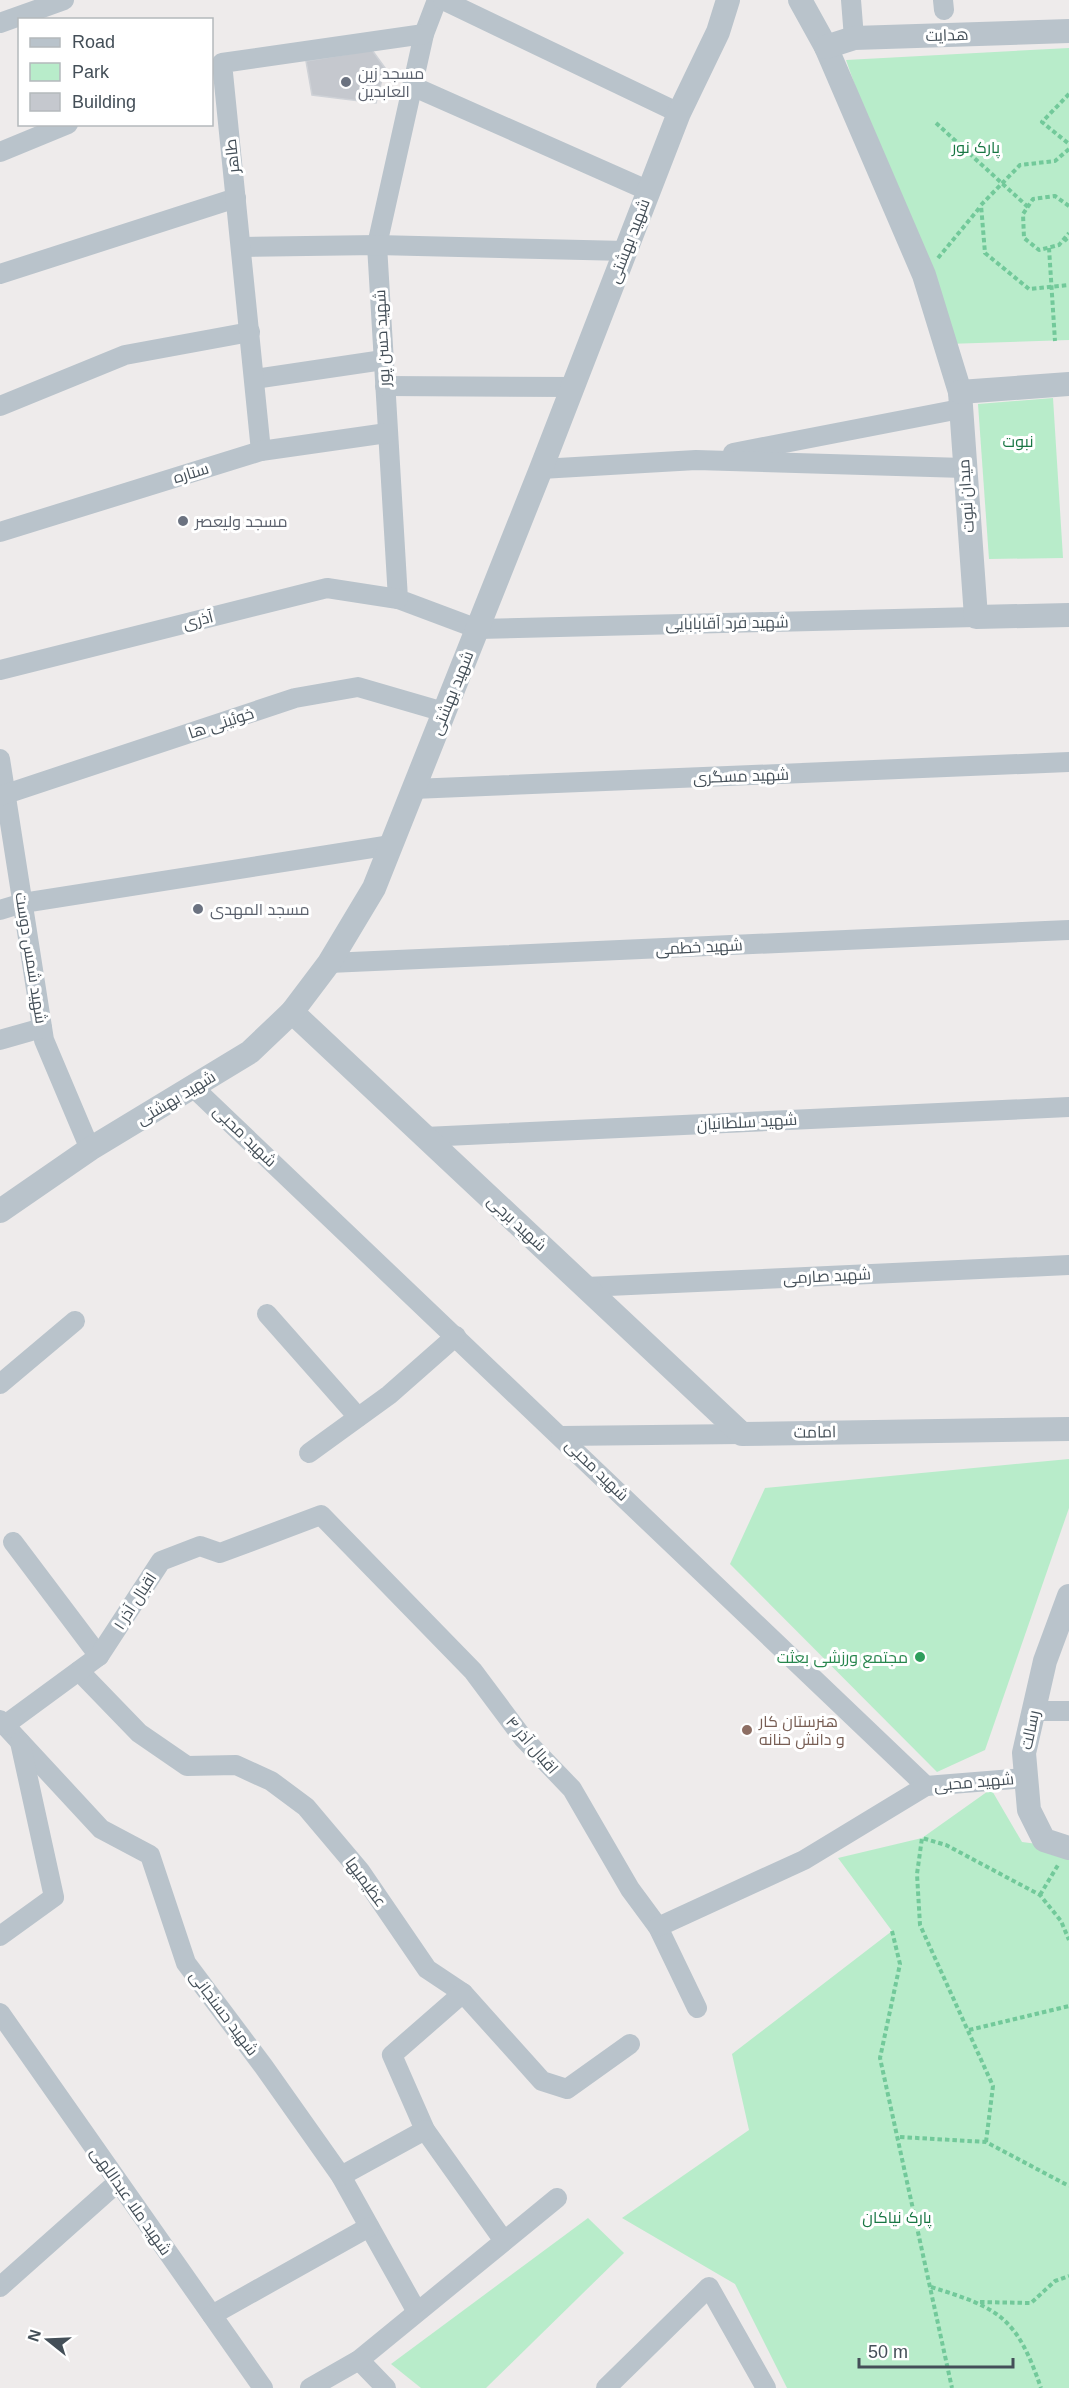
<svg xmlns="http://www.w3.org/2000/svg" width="1069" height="2388" viewBox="0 0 1069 2388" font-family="Helvetica,Cairo,sans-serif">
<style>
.green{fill:#b8ecca}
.building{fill:#c5c8ce;stroke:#cfd2d7;stroke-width:1.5}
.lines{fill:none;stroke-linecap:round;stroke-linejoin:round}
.path{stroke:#72c99a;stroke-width:4;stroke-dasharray:4.5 3;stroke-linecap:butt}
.minor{stroke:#b9c3cb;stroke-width:20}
.tertiary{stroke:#b9c3cb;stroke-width:24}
.worship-dot{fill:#6b7280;stroke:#fff;stroke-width:2}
.leisure-dot{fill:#2e9e5b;stroke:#fff;stroke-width:2}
.education-dot{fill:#8d6e63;stroke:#fff;stroke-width:2}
.labels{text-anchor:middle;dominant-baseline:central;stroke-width:6;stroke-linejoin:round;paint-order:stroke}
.street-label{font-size:16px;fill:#444f58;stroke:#fff}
.worship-label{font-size:16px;fill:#5b616d;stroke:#fff;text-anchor:start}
.park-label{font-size:16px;fill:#187643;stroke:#fff}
.leisure-label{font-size:16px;fill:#27864d;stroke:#fff;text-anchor:end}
.education-label{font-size:16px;fill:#785e54;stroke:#fff;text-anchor:start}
</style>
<rect width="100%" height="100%" fill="#eeebeb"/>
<g class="green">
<path d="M1069 48V340L946 344 846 60Z"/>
<path d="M1053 398 1063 558 989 559 978 404Z"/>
<path d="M1069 1459V1508L985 1750 937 1772 730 1564 765 1488Z"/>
<path d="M991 1789 1022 1842 1069 1848V2388H787L735 2284 622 2218 749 2130 732 2054 892 1931 838 1858 922 1838Z"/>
<path d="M588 2218 624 2253 486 2388H421L391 2364Z"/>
</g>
<path class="building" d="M372 50 385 68 376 103 312 95 306 61Z"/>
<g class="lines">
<g class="path">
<path d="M1069 94 1042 122 1069 144"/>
<path d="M936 123 1028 207"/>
<path d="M1069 149 1055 161 1020 165 981 205 985 253 1029 289 1069 285"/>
<path d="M1069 206 1055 196 1033 199 1023 214 1024 238 1039 250 1059 245 1069 233"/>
<path d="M1064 238 1069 243"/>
<path d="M1049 248 1055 341"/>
<path d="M938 258 981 206"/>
<path d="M1040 1895 1058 1865"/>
<path d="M892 1931 900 1964 880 2058 952 2388"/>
<path d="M969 2030 1069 2006"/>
<path d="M900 2137 986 2142 1069 2186"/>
<path d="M986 2142 993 2086 920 1925 917 1874 922 1838 946 1845 1040 1895 1061 1921 1069 1940"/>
<path d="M931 2287C1000 2308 1017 2318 1041 2388"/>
<path d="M980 2302 1031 2303 1055 2281 1069 2276"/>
</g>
<g class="minor">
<path d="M437 0 424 34 377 245 398 599 478 629 976 617"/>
<path d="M443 0 679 113"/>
<path d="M851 0 854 38"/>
<path d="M943 0 944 10"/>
<path d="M0 23 64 0"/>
<path d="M412 86 649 191"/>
<path d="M0 152 68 124"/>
<path d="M241 247 377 245 626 251"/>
<path d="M0 274 236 198"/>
<path d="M254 379 383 360"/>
<path d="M385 386 573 387"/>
<path d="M0 406 125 355 250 332"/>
<path d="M261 451 222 63 424 34"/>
<path d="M733 453 960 409"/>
<path d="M541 469 696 460 964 468"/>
<path d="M0 532 261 451 387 433"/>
<path d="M0 670 327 588 398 599"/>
<path d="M0 759 44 1040 90 1149"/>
<path d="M413 789 1069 762"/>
<path d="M0 796 295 698 358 687 444 712"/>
<path d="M0 910 23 903 391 845"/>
<path d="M329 963 1069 930"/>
<path d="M0 1040 42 1028"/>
<path d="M194 1088 926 1786 1026 1778"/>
<path d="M425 1137 1069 1107"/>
<path d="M586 1287 1069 1265"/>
<path d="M267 1314 358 1417"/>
<path d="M0 1384 75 1321"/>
<path d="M561 1436 742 1434"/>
<path d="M309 1453 389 1395 456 1336"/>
<path d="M13 1542 99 1656"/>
<path d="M79 1671 139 1733 187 1766 236 1765 271 1781 306 1807 360 1871 427 1969 463 1993 542 2081 567 2089 630 2044"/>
<path d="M1034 1711H1069"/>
<path d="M0 1720 101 1829 150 1855 186 1963 264 2067 341 2176 417 2312"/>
<path d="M5 1725 99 1656 161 1561 200 1546 220 1553 321 1515 473 1671 523 1738 572 1789 630 1889 658 1927 697 2008"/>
<path d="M658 1927 804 1860 926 1786"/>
<path d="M0 1936 54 1897 20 1742"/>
<path d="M463 1993 392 2055 425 2130 504 2241"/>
<path d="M0 2013 263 2388"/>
<path d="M341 2176 425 2130"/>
<path d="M0 2287 118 2182"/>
<path d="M212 2315 369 2227"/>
<path d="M359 2360 386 2388"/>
<path d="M310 2388 359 2360 557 2198"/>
<path d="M606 2388 709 2287 766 2388"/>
</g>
<g class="tertiary">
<path d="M800 0 826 47 924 275 960 392 976 617 1069 615"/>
<path d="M826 47 854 38 1069 31"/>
<path d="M960 392 1069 384"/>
<path d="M292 1012 742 1434 1069 1429"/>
<path d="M0 1211 90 1149 250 1052 292 1012 329 963 374 888 541 469 679 113 718 32 728 0"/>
<path d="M1069 1596 1045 1661 1024 1753 1029 1810 1044 1840 1069 1848"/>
</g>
</g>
<g class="worship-dot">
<circle cx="346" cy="82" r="6"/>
<circle cx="183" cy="521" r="6"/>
<circle cx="198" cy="909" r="6"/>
</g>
<circle class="leisure-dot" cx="920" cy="1657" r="6"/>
<circle class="education-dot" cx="747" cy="1730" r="6"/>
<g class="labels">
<g class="street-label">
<text transform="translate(947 35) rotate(-2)">هدایت</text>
<text transform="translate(232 156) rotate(-96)">طاهر</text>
<text transform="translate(629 241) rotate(-69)">شهید بهشتی</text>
<text transform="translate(382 338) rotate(-93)">شهید حسن پور</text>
<text transform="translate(191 473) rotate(-17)">ستاره</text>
<text transform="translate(966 496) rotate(-94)">میدان نبوت</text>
<text transform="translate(198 620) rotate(-14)">آذری</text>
<text transform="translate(727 623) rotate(-1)">شهید فرد آقابابایی</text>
<text transform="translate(452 693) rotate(-68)">شهید بهشتی</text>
<text transform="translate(221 723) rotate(-18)">خوئینی ها</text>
<text transform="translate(741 776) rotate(-2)">شهید مسگری</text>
<text transform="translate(699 947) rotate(-3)">شهید خطمی</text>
<text transform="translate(31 958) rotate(81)">شهید شمس دوست</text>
<text transform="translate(176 1098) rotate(-31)">شهید بهشتی</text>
<text transform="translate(747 1122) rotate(-3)">شهید سلطانیان</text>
<text transform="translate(245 1136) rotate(44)">شهید محبی</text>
<text transform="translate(517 1223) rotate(43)">شهید برجی</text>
<text transform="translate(827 1276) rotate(-3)">شهید صارمی</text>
<text transform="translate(815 1432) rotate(-1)">امامت</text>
<text transform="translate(597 1470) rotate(44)">شهید محبی</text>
<text transform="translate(135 1601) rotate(-57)">اقبال آذر ۱</text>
<text transform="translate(1030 1730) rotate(-78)">رسالت</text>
<text transform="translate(532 1745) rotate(49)">اقبال آذر ۴</text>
<text transform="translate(974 1782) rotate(-5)">شهید محبی</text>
<text transform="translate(366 1882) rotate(54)">عظیمیها</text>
<text transform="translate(224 2013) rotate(53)">شهید حسنجانی</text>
<text transform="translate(131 2201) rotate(55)">شهید ملا عبداللهی</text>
</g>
<g class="worship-label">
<text x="358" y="73">مسجد زین<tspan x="358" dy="18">العابدین</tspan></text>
<text x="195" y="521">مسجد ولیعصر</text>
<text x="210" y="909">مسجد المهدی</text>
</g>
<g class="park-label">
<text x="976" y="147">پارک نور</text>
<text x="1018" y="441">نبوت</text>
<text x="897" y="2217">پارک نیاکان</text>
</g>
<g class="leisure-label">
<text x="908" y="1657">مجتمع ورزشی بعثت</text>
</g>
<g class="education-label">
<text x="759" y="1721">هنرستان کار<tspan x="759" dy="18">و دانش حنانه</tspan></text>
</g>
</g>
<rect x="18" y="18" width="195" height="108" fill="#ffffff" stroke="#b4b9bc" stroke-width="1.5"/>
<rect x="30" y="38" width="30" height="9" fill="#b9c3cb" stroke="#b4b9bc" stroke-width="1.5"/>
<text x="72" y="48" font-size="18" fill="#444f58">Road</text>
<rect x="30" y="63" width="30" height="18" fill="#b8ecca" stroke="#b4b9bc" stroke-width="1.5"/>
<text x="72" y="78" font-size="18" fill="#444f58">Park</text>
<rect x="30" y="93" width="30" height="18" fill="#c5c8ce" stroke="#b4b9bc" stroke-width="1.5"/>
<text x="72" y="108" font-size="18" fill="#444f58">Building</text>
<g transform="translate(48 2340) rotate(288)" stroke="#ffffff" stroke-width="4.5" paint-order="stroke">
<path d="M0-4.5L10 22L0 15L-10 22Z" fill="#444f58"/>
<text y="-9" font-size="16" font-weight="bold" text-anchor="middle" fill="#444f58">N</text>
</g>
<path d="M859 2358v9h154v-9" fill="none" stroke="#444f58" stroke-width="3"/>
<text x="868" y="2358" font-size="18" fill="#444f58" stroke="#ffffff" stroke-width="4.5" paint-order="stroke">50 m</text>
</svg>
